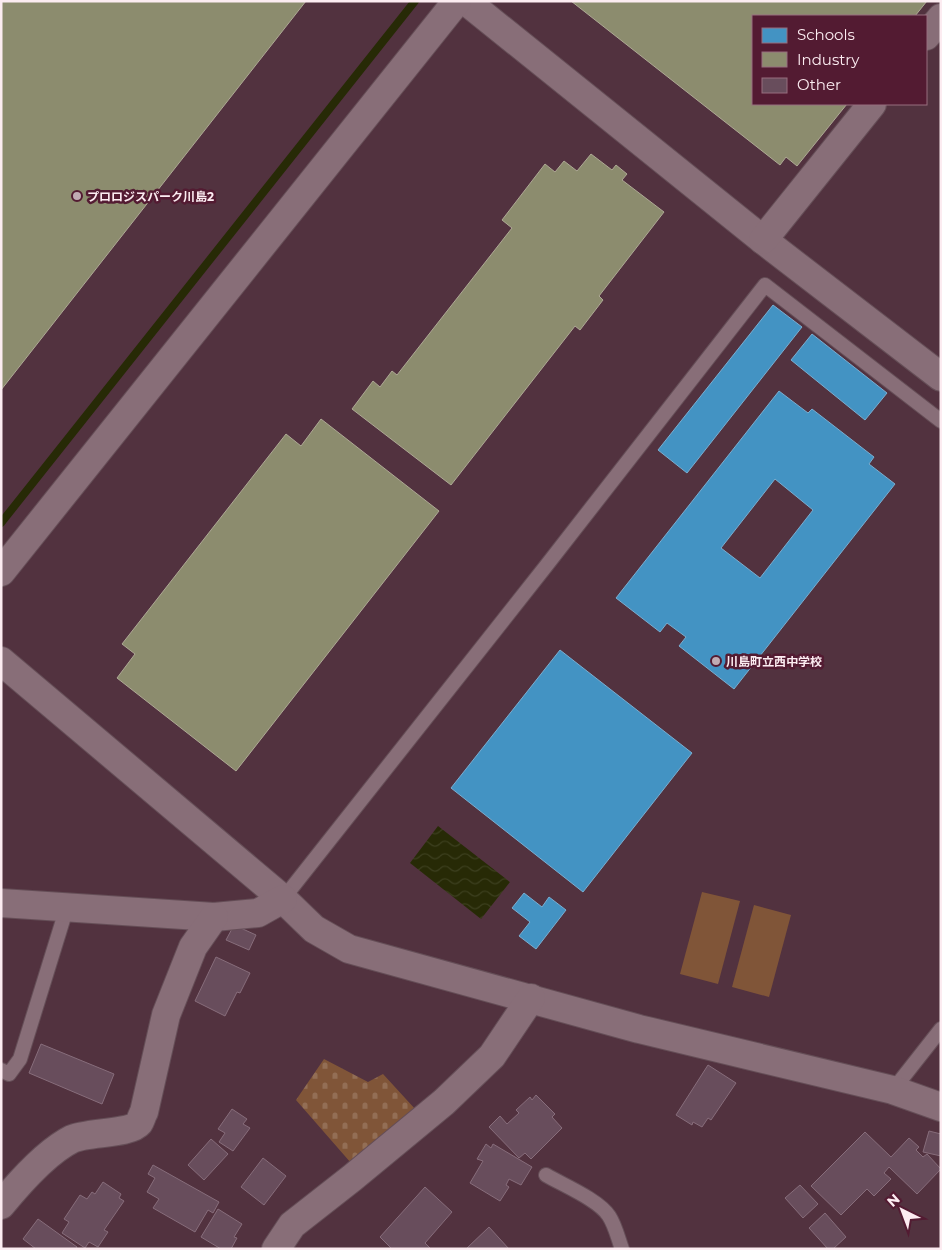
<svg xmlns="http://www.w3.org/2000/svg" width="942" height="1250" viewBox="0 0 942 1250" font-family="Montserrat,'Noto Sans JP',sans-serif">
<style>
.green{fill:#805538}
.cemetery{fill:url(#cemetery-stones)}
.water{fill:url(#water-waves)}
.schools{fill:#4393c3;stroke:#7aaed1;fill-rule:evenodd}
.industry{fill:#8c8c6e;stroke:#aea995}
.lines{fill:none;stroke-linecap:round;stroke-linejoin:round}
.stream{stroke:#272a06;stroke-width:8}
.building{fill:#684d5c;stroke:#876d7b}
.service-casing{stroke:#654e57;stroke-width:16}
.minor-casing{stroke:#654e57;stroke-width:30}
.tertiary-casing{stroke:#654e57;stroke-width:30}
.service{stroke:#886e78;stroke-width:14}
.minor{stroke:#886e78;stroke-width:28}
.tertiary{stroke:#886e78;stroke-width:28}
.poi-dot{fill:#c0abb3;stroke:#531b32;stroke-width:2}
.labels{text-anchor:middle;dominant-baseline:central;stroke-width:5;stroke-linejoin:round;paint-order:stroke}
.poi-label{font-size:12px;font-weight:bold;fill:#fcecf1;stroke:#531b32;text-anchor:start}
</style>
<defs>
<pattern id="cemetery-stones" width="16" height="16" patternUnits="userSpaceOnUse" patternTransform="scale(1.25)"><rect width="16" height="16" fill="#805538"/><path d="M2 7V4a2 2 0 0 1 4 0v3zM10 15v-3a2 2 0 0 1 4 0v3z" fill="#936e55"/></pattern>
<pattern id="water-waves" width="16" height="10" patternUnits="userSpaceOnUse" patternTransform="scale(1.25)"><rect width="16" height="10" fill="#272a06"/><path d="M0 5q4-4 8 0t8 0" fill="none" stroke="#3c3f1e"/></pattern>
</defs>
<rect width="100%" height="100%" fill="#52323f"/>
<g class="green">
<path d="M702 892 740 901 718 984 680 974Z"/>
<path d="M754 905 791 915 769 997 732 987Z"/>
</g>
<path class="cemetery" d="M324 1059 368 1082 383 1074 416 1110 351 1163 296 1100Z"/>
<path class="water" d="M438 826 510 882 481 919 410 863Z"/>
<g class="schools">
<path d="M773 305 802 327 687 473 658 450Z"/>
<path d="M812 334 887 393 865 420 791 360Z"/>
<path d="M779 391 808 413 812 409 874 457 869 464 895 484 734 689 679 646 686 637 667 623 660 632 616 598ZM775 479 813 510 760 578 721 548Z"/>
<path d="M560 650 692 753 583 892 451 788Z"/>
<path d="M524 893 542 907 549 897 566 910 536 949 519 936 530 922 512 908Z"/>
</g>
<g class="industry">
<path d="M1 1H306L1 390Z"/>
<path d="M571 1H927L915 16H753V104H847L797 166 786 157 780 165Z"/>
<path d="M591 154 612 170 616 165 627 174 622 180 664 212 599 296 603 300 580 330 575 326 451 485 352 409 373 381 380 387 392 371 397 375 512 228 502 220 545 164 555 172 564 161 577 171Z"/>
<path d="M321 419 439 511 236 771 117 678 135 654 122 644 286 434 301 446Z"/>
</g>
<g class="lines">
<path class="stream" d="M1 523 415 1"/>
</g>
<g class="building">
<path d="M234 925 256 935 249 950 226 940Z"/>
<path d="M216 957 250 973 240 993 237 992 225 1016 195 1001Z"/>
<path d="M41 1044 114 1074 102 1104 29 1073Z"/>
<path d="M708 1065 736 1083 711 1120 708 1118 702 1127 693 1122 692 1125 676 1115Z"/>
<path d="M536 1095 555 1114 552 1117 562 1128 531 1159 525 1153 519 1158 489 1127 500 1116 507 1124 519 1113 516 1110 530 1097 532 1100Z"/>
<path d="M232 1109 247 1119 243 1124 250 1128 233 1151 219 1142 225 1133 218 1129Z"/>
<path d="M929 1131 941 1134V1156L923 1152Z"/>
<path d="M865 1132 891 1157 909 1138 919 1147 916 1150 923 1157 927 1154 941 1169 917 1194 889 1167 884 1173 891 1179 874 1196 867 1189 841 1215 811 1186Z"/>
<path d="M211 1139 228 1154 204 1180 188 1165Z"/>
<path d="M486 1144 491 1148 493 1144 532 1167 521 1185 509 1179 506 1185 509 1187 500 1201 470 1183 483 1161 477 1159Z"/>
<path d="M263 1158 286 1176 264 1205 241 1187Z"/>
<path d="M153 1165 219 1202 213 1213 208 1210 195 1232 153 1208 159 1199 147 1192 155 1178 148 1174Z"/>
<path d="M103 1182 121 1194 119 1198 124 1201 104 1230 108 1232 98 1247 89 1242 85 1248 62 1233 69 1222 64 1219 80 1195 87 1199 92 1192 95 1194Z"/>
<path d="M800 1185 818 1204 803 1218 785 1198Z"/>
<path d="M425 1187 452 1212 425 1243 431 1249H392L380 1237Z"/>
<path d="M218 1209 242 1224 234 1237 237 1238 231 1249H221L201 1237Z"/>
<path d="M825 1213 846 1237 833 1249H828L809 1228Z"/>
<path d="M38 1219 77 1247 76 1249H36L23 1239Z"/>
<path d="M489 1227 509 1249H466Z"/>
</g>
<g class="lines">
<g class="service-casing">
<g id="service">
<path d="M283 899 546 566 765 285 941 421"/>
<path d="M1 1070 9 1074 20 1059 67 907"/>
<path d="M893 1090 941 1029"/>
<path d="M546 1175C563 1185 599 1200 609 1216 615 1225 618 1238 622 1249"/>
</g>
</g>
<g class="minor-casing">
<g id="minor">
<path d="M1 661 283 899 314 929 349 949 639 1029 893 1090 941 1107"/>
<path d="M1 903 214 917 258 913 283 899"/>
<path d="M1 1205C19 1183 46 1152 72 1139 87 1132 130 1134 139 1123 141 1120 142 1115 144 1112L166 1015 193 947 214 917"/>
<path d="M276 1249 292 1225 352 1178 444 1102 492 1056 531 998"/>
</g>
</g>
<g class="tertiary-casing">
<g id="tertiary">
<path d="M466 1 763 240 941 377"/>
<path d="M926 36 941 18"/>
<path d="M763 240 872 104"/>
<path d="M1 572 457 1"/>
</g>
</g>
<use href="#service" class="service"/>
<use href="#minor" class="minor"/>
<use href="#tertiary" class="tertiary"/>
</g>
<g class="poi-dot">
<circle cx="77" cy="196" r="5"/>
<circle cx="716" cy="661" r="5"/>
</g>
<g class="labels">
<g class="poi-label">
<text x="87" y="196">プロロジスパーク川島2</text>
<text x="726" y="661">川島町立西中学校</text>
</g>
</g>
<rect width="942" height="1250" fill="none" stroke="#fcecf1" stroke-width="5"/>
<rect x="752" y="15" width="175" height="90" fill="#531b32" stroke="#976f7e"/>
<rect x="762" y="28" width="25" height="15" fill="#4393c3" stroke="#976f7e"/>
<text x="797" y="40" font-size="15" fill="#fcecf1">Schools</text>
<rect x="762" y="52" width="25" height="15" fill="#8c8c6e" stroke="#976f7e"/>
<text x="797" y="65" font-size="15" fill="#fcecf1">Industry</text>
<rect x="762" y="78" width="25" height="15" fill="#684d5c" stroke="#976f7e"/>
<text x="797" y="90" font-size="15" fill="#fcecf1">Other</text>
<g transform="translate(902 1210) rotate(318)" stroke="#531b32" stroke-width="4" paint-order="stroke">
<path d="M0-4L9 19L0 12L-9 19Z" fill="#fcecf1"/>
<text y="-8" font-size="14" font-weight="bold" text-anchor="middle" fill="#fcecf1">N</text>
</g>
</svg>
